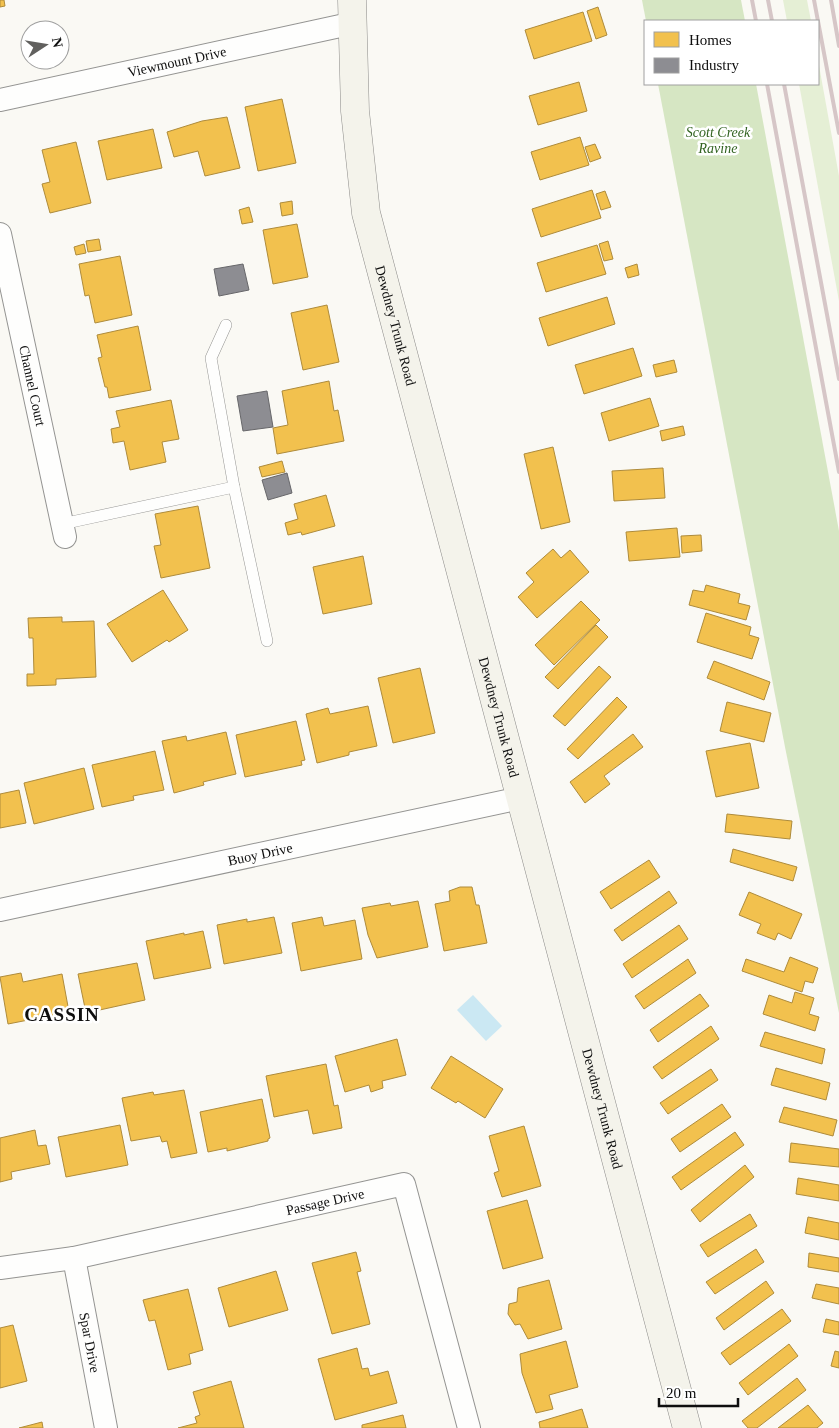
<svg xmlns="http://www.w3.org/2000/svg" width="839" height="1428" viewBox="0 0 839 1428" font-family="Georgia,serif">
<style>
.green{fill:#e5efd5}
.forest{fill:#d6e6c3}
.water{fill:#cbe8f3}
.homes{fill:#f2c14e;stroke:#ae8b3b}
.industry{fill:#8d8d92;stroke:#67676a}
.lines{fill:none;stroke-linecap:round;stroke-linejoin:round}
.service-casing{stroke:#949492;stroke-width:12}
.minor-casing{stroke:#949492;stroke-width:24}
.secondary-casing{stroke:#8b8a88;stroke-width:29}
.service{stroke:#fefefd;stroke-width:11}
.minor{stroke:#fefefd;stroke-width:22}
.secondary{stroke:#f4f3eb;stroke-width:28}
.rail{stroke:#d6c6c7;stroke-width:4}
.labels{text-anchor:middle;dominant-baseline:central;stroke-width:5;stroke-linejoin:round;paint-order:stroke}
.street-label{font-size:14px;fill:#0e0e0e;stroke:#fff}
.park-label{font-size:14px;font-style:italic;fill:#326321;stroke:#fff}
.district-label{font-size:19px;font-weight:bold;letter-spacing:1px;fill:#0e0e0e;stroke:#fff}
</style>
<rect width="100%" height="100%" fill="#faf9f4"/>
<g class="green">
<path d="M783 0H807L811 21H787Z"/>
<path d="M818 60 839 176V301L799 84H818Z"/>
</g>
<g class="forest">
<path d="M642 0H741L745 21H646Z"/>
<path d="M658 84H756L839 531V1013L785 747Z"/>
</g>
<path class="water" d="M473 995 502 1026 486 1041 457 1010Z"/>
<g class="homes">
<path d="M0 0H4L5 6 0 7Z"/>
<path d="M598 7 607 35 596 39 587 11Z"/>
<path d="M583 12 592 41 534 59 525 30Z"/>
<path d="M579 82 587 111 538 125 529 96Z"/>
<path d="M282 99 296 163 258 171 245 107Z"/>
<path d="M227 117 240 168 205 176 198 151 174 157 167 132 202 121Z"/>
<path d="M153 129 162 168 107 180 98 141Z"/>
<path d="M580 137 589 165 540 180 531 152Z"/>
<path d="M76 142 91 203 50 213 42 184 50 182 42 150Z"/>
<path d="M595 144 601 158 590 162 585 147Z"/>
<path d="M592 190 601 218 541 237 532 209Z"/>
<path d="M605 191 611 207 601 210 596 194Z"/>
<path d="M292 201 293 214 282 216 280 203Z"/>
<path d="M249 207 253 222 242 224 239 210Z"/>
<path d="M297 224 308 277 273 284 263 230Z"/>
<path d="M99 239 101 250 88 252 86 241Z"/>
<path d="M608 241 613 259 604 261 599 244Z"/>
<path d="M84 244 86 253 76 255 74 247Z"/>
<path d="M597 245 606 274 546 292 537 263Z"/>
<path d="M120 256 132 315 95 323 89 295 85 296 79 264Z"/>
<path d="M637 264 639 275 628 278 625 268Z"/>
<path d="M607 297 615 324 548 346 539 318Z"/>
<path d="M327 305 339 362 303 370 291 313Z"/>
<path d="M138 326 151 390 109 398 107 387H105L98 358 102 357 97 335Z"/>
<path d="M633 348 642 376 584 394 575 365Z"/>
<path d="M674 360 677 372 656 377 653 365Z"/>
<path d="M329 381 334 411 338 410 344 441 277 454 273 428 288 425 282 391Z"/>
<path d="M650 398 659 426 609 441 601 413Z"/>
<path d="M171 400 179 439 162 442 166 462 130 470 124 441 113 443 111 429 120 427 116 411Z"/>
<path d="M683 426 685 435 662 441 660 431Z"/>
<path d="M553 447 570 522 541 529 524 454Z"/>
<path d="M282 461 285 472 262 477 259 467Z"/>
<path d="M663 468 665 498 614 501 612 471Z"/>
<path d="M326 495 335 526 302 535 301 532 288 535 285 523 298 519 294 504Z"/>
<path d="M198 506 210 568 161 578 154 546 161 545 155 514Z"/>
<path d="M677 528 680 557 629 561 626 532Z"/>
<path d="M701 535 702 551 682 553 681 536Z"/>
<path d="M553 549 561 558 570 550 589 572 537 618 518 597 534 582 526 573Z"/>
<path d="M363 556 372 604 323 614 313 567Z"/>
<path d="M706 585 740 594 738 603 750 606 746 620 689 605 693 590 704 592Z"/>
<path d="M163 590 188 630 169 642 167 640 132 662 107 624Z"/>
<path d="M581 601 600 620 554 665 535 645Z"/>
<path d="M706 613 751 627 749 635 759 638 752 659 697 642Z"/>
<path d="M62 617V622L94 621 96 677 56 679V685L27 686V674H34L33 638H29L28 618Z"/>
<path d="M596 625 608 637 558 689 545 677Z"/>
<path d="M714 661 770 682 764 700 707 678Z"/>
<path d="M599 666 611 677 565 726 553 716Z"/>
<path d="M420 668 435 733 393 743 378 678Z"/>
<path d="M617 697 627 707 578 759 567 749Z"/>
<path d="M727 702 771 713 764 742 720 731Z"/>
<path d="M368 706 377 746 349 752V755L317 763 306 714 328 708 330 714Z"/>
<path d="M296 721 305 760 301 761 302 765 245 777 236 735Z"/>
<path d="M226 732 236 774 203 782 204 785 174 793 162 741 186 736 187 741Z"/>
<path d="M633 734 643 747 604 776 610 784 585 803 570 782Z"/>
<path d="M750 743 759 788 716 797 706 751Z"/>
<path d="M155 751 164 790 133 796 134 800 102 807 92 765Z"/>
<path d="M84 768 94 809 34 824 24 783Z"/>
<path d="M19 790 26 823 0 828V794Z"/>
<path d="M727 814 792 821 790 839 725 832Z"/>
<path d="M733 849 797 867 793 881 730 862Z"/>
<path d="M649 860 660 877 611 909 600 892Z"/>
<path d="M460 887H472L476 905H479L487 943 444 951 435 904 450 901 449 891Z"/>
<path d="M669 891 677 903 622 941 614 930Z"/>
<path d="M749 892 802 914 791 939 778 933 775 940 757 933 761 924 739 915Z"/>
<path d="M418 901 428 947 377 958 368 935 362 908 390 903 391 906Z"/>
<path d="M274 917 282 953 224 964 217 925 247 919V922Z"/>
<path d="M322 917 324 926 355 920 362 959 301 971 292 923Z"/>
<path d="M679 925 688 939 632 978 623 964Z"/>
<path d="M203 931 211 968 154 979 146 941 184 933V935Z"/>
<path d="M790 957 818 968 813 983 805 981 802 992 742 971 746 959 784 972Z"/>
<path d="M688 959 696 973 644 1009 635 996Z"/>
<path d="M137 963 145 1000 86 1013 78 974Z"/>
<path d="M21 973 23 982 62 974 69 1012 8 1024 0 977Z"/>
<path d="M795 992 814 998 809 1014 819 1017 815 1031 763 1014 769 995 792 1003Z"/>
<path d="M700 994 709 1006 658 1042 650 1030Z"/>
<path d="M711 1026 719 1039 662 1079 653 1067Z"/>
<path d="M765 1032 825 1049 822 1064 760 1046Z"/>
<path d="M397 1039 406 1075 382 1081 383 1088 371 1092 369 1085 345 1092 335 1056Z"/>
<path d="M451 1056 503 1089 485 1118 458 1101 456 1103 431 1088Z"/>
<path d="M326 1064 334 1106 338 1105 342 1128 313 1134 308 1110 274 1117 266 1076Z"/>
<path d="M776 1068 830 1083 826 1100 771 1085Z"/>
<path d="M711 1069 718 1080 668 1114 660 1103Z"/>
<path d="M184 1090 197 1153 171 1158 167 1141 162 1142 160 1136 131 1141 122 1098 153 1092 154 1095Z"/>
<path d="M262 1099 270 1138 268 1139V1141L227 1151V1148L208 1152 200 1112Z"/>
<path d="M722 1104 731 1117 680 1152 671 1139Z"/>
<path d="M784 1107 837 1120 833 1136 779 1122Z"/>
<path d="M120 1125 128 1165 66 1177 58 1137Z"/>
<path d="M524 1126 541 1186 502 1197 494 1173 499 1171 489 1136Z"/>
<path d="M35 1130 38 1146 46 1145 50 1164 11 1172 12 1179 0 1182V1138Z"/>
<path d="M735 1132 744 1145 681 1190 672 1177Z"/>
<path d="M791 1143 839 1149V1167L789 1162Z"/>
<path d="M745 1165 754 1177 700 1222 691 1210Z"/>
<path d="M798 1178 839 1185V1201L796 1194Z"/>
<path d="M527 1200 543 1258 503 1269 487 1211Z"/>
<path d="M750 1214 757 1226 708 1257 700 1245Z"/>
<path d="M808 1217 839 1223V1240L805 1233Z"/>
<path d="M756 1249 764 1262 715 1294 706 1282Z"/>
<path d="M356 1252 361 1271 357 1272 370 1324 332 1334 312 1263Z"/>
<path d="M809 1253 839 1258V1272L808 1267Z"/>
<path d="M276 1271 288 1310 229 1327 218 1288Z"/>
<path d="M549 1280 562 1329 528 1339 520 1324 515 1325 508 1314 509 1304 517 1302 518 1288Z"/>
<path d="M766 1281 774 1293 724 1330 716 1318Z"/>
<path d="M816 1284 839 1288V1304L812 1298Z"/>
<path d="M188 1289 203 1350 189 1354 191 1364 168 1370 155 1320 149 1321 143 1300Z"/>
<path d="M782 1309 791 1321 730 1365 721 1353Z"/>
<path d="M826 1319 839 1322V1335L823 1332Z"/>
<path d="M13 1325 27 1381 0 1388V1328Z"/>
<path d="M566 1341 578 1387 549 1395 553 1409 536 1413 522 1373 520 1354Z"/>
<path d="M789 1344 798 1356 748 1395 739 1383Z"/>
<path d="M357 1348 362 1369 368 1368 370 1376 388 1371 397 1403 335 1420 318 1359Z"/>
<path d="M835 1351 839 1352V1368L831 1366Z"/>
<path d="M797 1378 806 1390 757 1428H748L742 1421Z"/>
<path d="M231 1381 244 1428H178L197 1423 195 1417 200 1415 193 1392Z"/>
<path d="M808 1405 823 1423 817 1428H778Z"/>
<path d="M582 1409 588 1428H540L539 1422Z"/>
<path d="M403 1415 406 1428H362V1425Z"/>
<path d="M42 1422 43 1428H19Z"/>
</g>
<g class="industry">
<path d="M243 264 249 290 219 296 214 269Z"/>
<path d="M267 391 273 427 243 431 237 396Z"/>
<path d="M287 473 292 493 268 500 262 480Z"/>
</g>
<g class="lines">
<g class="service-casing">
<g id="service">
<path d="M226 325 211 358 234 487 267 641"/>
<path d="M62 524 234 487"/>
</g>
</g>
<g class="minor-casing">
<g id="minor">
<path id="s1" d="M0 100 354 23"/>
<path id="s2" d="M0 234 65 537"/>
<path id="s3" d="M0 910 520 798"/>
<path id="s4" d="M74 1258 106 1428"/>
<path id="s5" d="M0 1268 74 1258 404 1184 469 1428"/>
</g>
</g>
<g class="secondary-casing">
<g id="secondary">
<path id="s6" d="M352 0 355 111 366 213 687 1428"/>
</g>
</g>
<use href="#service" class="service"/>
<use href="#minor" class="minor"/>
<use href="#secondary" class="secondary"/>
<g class="rail">
<path d="M752 0 756 21"/>
<path d="M768 0 772 21"/>
<path d="M814 0 839 133"/>
<path d="M831 0 839 46"/>
<path d="M767 84 839 472"/>
<path d="M784 84 839 379"/>
</g>
</g>
<g class="labels">
<g class="street-label">
<text stroke="none"><textPath href="#s1" startOffset="181">Viewmount Drive</textPath></text>
<text stroke="none"><textPath href="#s6" startOffset="330">Dewdney Trunk Road</textPath></text>
<text stroke="none"><textPath href="#s2" startOffset="155">Channel Court</textPath></text>
<text stroke="none"><textPath href="#s6" startOffset="735">Dewdney Trunk Road</textPath></text>
<text stroke="none"><textPath href="#s3" startOffset="266">Buoy Drive</textPath></text>
<text stroke="none"><textPath href="#s6" startOffset="1140">Dewdney Trunk Road</textPath></text>
<text stroke="none"><textPath href="#s5" startOffset="332">Passage Drive</textPath></text>
<text stroke="none"><textPath href="#s4" startOffset="86">Spar Drive</textPath></text>
</g>
<g class="park-label">
<text x="718" y="132">Scott Creek<tspan x="718" dy="16">Ravine</tspan></text>
</g>
<g class="district-label">
<text x="62" y="1014">CASSIN</text>
</g>
</g>
<rect x="644" y="20" width="175" height="65" fill="#ffffff" stroke="#9f9f9f"/>
<rect x="654" y="32" width="25" height="15" fill="#f2c14e" stroke="#9f9f9f"/>
<text x="689" y="45" font-size="15" fill="#0e0e0e">Homes</text>
<rect x="654" y="58" width="25" height="15" fill="#8d8d92" stroke="#9f9f9f"/>
<text x="689" y="70" font-size="15" fill="#0e0e0e">Industry</text>
<g transform="translate(45 45) rotate(78)"><circle r="24" fill="#ffffff" stroke="#9f9f9f"/>
<path d="M0-4L9 19L0 12L-9 19Z" fill="#61605e"/>
<text y="-8" font-size="14" font-weight="bold" text-anchor="middle" fill="#0e0e0e">N</text>
</g>
<path d="M659 1398v8h79v-8" fill="none" stroke="#0e0e0e" stroke-width="2.5"/>
<text x="666" y="1398" font-size="15" fill="#0e0e0e" stroke="#ffffff" stroke-width="4" paint-order="stroke">20 m</text>
</svg>
